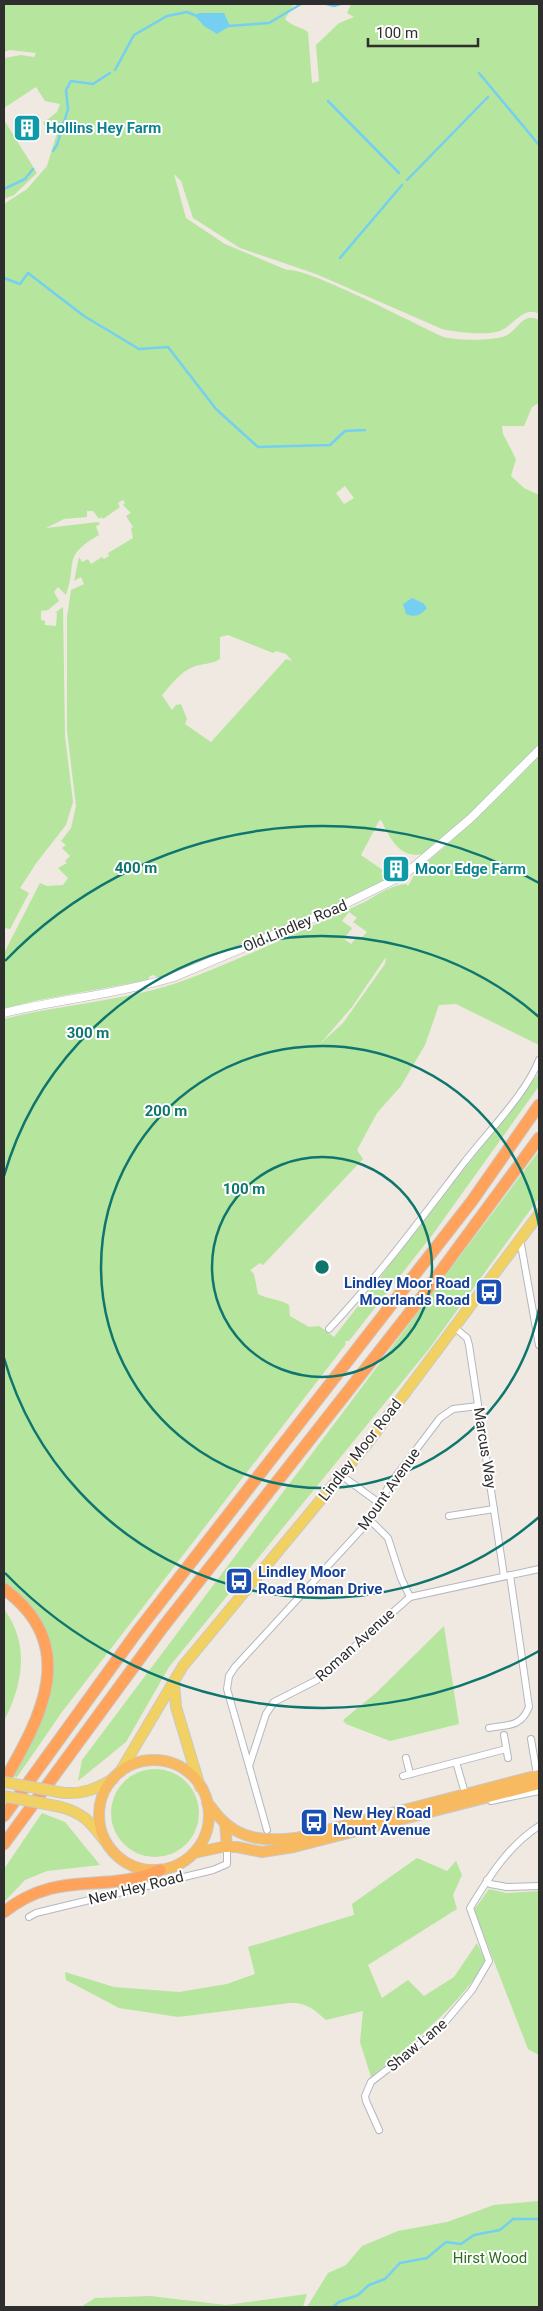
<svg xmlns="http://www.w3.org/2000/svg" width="543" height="2311" viewBox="0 0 543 2311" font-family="Roboto,sans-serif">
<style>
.green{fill:#b6e59e;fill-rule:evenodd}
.water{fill:#75cff0}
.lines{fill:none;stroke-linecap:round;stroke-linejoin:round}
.stream{stroke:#75cff0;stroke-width:2.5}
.minor-casing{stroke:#b4b7c1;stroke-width:8}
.tertiary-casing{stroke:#b4b7c1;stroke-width:9}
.primary-casing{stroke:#c9c9c9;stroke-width:12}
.trunk-casing{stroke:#c9c9c9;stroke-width:12}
.motorway-casing{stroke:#c9c9c9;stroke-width:13}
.minor{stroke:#fff;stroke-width:6}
.tertiary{stroke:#fff;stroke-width:8}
.primary{stroke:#f2d163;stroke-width:10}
.trunk{stroke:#f8ba60;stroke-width:10}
.motorway{stroke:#ffa35c;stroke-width:11}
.primary-bridge-casing{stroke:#c9c9c9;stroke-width:12;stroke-linecap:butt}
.primary-bridge{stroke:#f2d163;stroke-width:10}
.ring{fill:none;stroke:#0f766e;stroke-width:2.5}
.labels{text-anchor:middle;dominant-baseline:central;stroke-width:4;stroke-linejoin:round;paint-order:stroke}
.culture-label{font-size:15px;font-weight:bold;fill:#0d838f;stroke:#fff;text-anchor:start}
.street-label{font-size:15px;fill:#2e2e2e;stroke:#fff}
.transit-label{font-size:15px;font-weight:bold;fill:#164399;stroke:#fff;text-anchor:start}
.park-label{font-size:15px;fill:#2c6e1b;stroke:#fff}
.centre{fill:#0f766e;stroke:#fff;stroke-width:2.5}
.ring-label{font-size:15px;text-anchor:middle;font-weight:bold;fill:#0f766e;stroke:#fff;stroke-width:4;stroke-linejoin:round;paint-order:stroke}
</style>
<rect width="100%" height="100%" fill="#efe9e1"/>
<g class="green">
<path d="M4 4H294L285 19C291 26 301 27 308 32L312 83 319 81 316 45 339 23 354 17 347 13 351 4H539V314C524 305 513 326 500 331 487 336 455 332 442 329L316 274 240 248 193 218 181 181 174 174 186 218 225 244 287 270C304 266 417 325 441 336 454 341 492 341 505 336 518 331 522 311 539 320V403L532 407 524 426H502L503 434 516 459 511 476 524 488 539 495V746L471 814 423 854C399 859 390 838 381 820L379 821 361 855 384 871 381 873 385 880 323 910 179 971 158 978 154 975 150 976 148 980 34 1001 4 1009V953L40 883 47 886 63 885 68 878 58 868 67 863 65 861 70 856 62 848 66 845 61 841 71 828 76 806 67 731V617L71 590 84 584 81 577 74 581 79 557 82 562 88 559 91 564 102 557 104 559 109 556 108 553 133 538 131 528 133 527 126 516 131 513 123 505 125 503 123 500 118 503 120 507 103 519 101 517 99 519 93 511H87V517L64 519 46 528 98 522 100 524 96 526 99 535C61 557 78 562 66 595L58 587 54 592 59 601 48 610 41 611V620L45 621V625L56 626 57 613H55L63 607 65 736 73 802 66 825 37 862 20 888 29 893 10 929 4 928V204L27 189 47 166 60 123 49 132 43 123 57 112 60 104 45 101 36 87 4 108V58L21 55 34 57 36 53 10 50 4 52ZM345 486 354 498 344 504 336 493ZM228 635 273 653 276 651 286 654 292 661 286 659 211 742 185 724 187 719 181 704 176 705 172 710 162 695C171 685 180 672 193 667 202 663 211 665 220 659V637Z"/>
<path d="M4 120 37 173 14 195 4 199Z"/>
<path d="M539 755V1045L456 1004 439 1005 425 1045 401 1086 377 1113 357 1150 363 1159 263 1265 260 1263 250 1270 254 1274 258 1294C270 1300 280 1299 289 1305L290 1316 309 1327 319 1326 334 1337 539 1073V1086L433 1234 349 1341H345L346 1344 62 1712 17 1777 10 1776 21 1759 50 1654 4 1585V1019C67 1003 134 1001 196 976 250 955 303 930 356 906 373 899 386 886 406 884L408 886 417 870 446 846ZM349 912 357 918 353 922 367 932 361 938 358 936 351 944 344 939 352 928 342 921ZM386 957 385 964 343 1023 320 1044 352 1007Z"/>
<path d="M539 1151V1198L429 1349 169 1667 126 1742 78 1781 82 1760Z"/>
<path d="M4 1609C30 1645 23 1683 4 1721Z"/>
<path d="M444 1626 459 1724 390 1741 346 1724 343 1720 376 1693Z"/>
<circle cx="155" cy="1813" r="44"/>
<path d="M42 1813 65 1822 100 1865 47 1871 25 1880 4 1902V1869Z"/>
<path d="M417 1858 447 1871 456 1861 462 1875 453 1895 457 1909 368 1965 382 1998 408 1980 424 1996 454 1977 477 1943 486 1962C456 2009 413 2042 371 2077L360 2042 363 2011 326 2020C315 2010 306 2002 290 2003L178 2017 119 2008 66 1980 65 1972 114 1987 179 1992 227 1984 255 1974 248 1947 354 1915 352 1904Z"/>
<path d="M489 1889 506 1893 539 1891V2055L528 2049 474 1910Z"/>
<path d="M539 2201V2307H307L328 2273 346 2265 362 2246 398 2231 447 2222 494 2205Z"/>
<path d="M307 2294 303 2307H81L95 2298 150 2296 226 2305Z"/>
</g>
<g class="water">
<path d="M199 13H224L230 26 217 34 204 26 195 16Z"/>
<path d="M412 598 423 603 427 608C421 615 415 618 406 614L403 604Z"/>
</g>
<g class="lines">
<g class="stream">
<path d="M327 4 334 6 340 4"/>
<path d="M228 26 269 23 301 4"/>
<path d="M115 70 134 35 167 16 187 12 197 16"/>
<path d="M479 73 539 145"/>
<path d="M328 101 399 173"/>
<path d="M53 151 57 145 68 109 66 90 71 81 93 84 110 73"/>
<path d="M407 180 488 97"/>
<path d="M4 189 25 179 33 169"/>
<path d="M340 258 402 185"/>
<path d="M4 278 20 284 28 273 84 316 139 349 168 347 216 409 258 447 330 445 345 431 365 430"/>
<path d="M333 2307 339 2302 358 2295 369 2285 385 2279 400 2263 427 2258 446 2242 461 2244 474 2235 500 2230 513 2219H539"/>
</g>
<g class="minor-casing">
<g id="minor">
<path d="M520 1239 539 1345"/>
<path d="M454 1327 467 1338 469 1345 504 1576"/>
<path d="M329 1329C378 1277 420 1220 463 1164 486 1134 526 1094 539 1060"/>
<path d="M341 1475 379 1503"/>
<path d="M449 1516 494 1509"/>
<path d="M370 1520 388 1538 401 1578 410 1597"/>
<path d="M489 1728C508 1725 521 1727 529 1707L510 1575"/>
<path d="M504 1735 508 1758"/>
<path d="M531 1739 537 1775"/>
<path d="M406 1758 410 1774"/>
<path d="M456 1762 465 1793"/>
<path d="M249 1766 227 1689 229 1676 235 1667 370 1520 390 1484 440 1418 453 1409 478 1406"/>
<path d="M403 1776 506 1749"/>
<path d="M491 1801 539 1791"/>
<path d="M267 1830 249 1766 266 1714 274 1702 317 1680 410 1597 539 1569"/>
<path d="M487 1880 490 1884 507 1887 539 1886"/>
<path d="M29 1917 36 1913 213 1870 227 1864V1847"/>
<path d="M379 2130 366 2101 365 2096 371 2082 440 2028 472 1990 489 1961 470 1908C489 1877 508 1846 539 1826"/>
</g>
</g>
<g class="tertiary-casing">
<path id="tertiary" d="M4 1013C60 999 119 994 174 977L337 908 404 875 471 818 539 750"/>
</g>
<g class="primary-casing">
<g id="primary">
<path d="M174 1683 176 1707 200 1787"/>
<path d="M120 1772 183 1666 367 1444 539 1214"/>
<path d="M64 1793C84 1794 96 1789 113 1779"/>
<path d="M61 1807C85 1814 90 1822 105 1841"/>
</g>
</g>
<g class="trunk-casing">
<g id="trunk">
<circle cx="154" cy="1815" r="55"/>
<path d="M207 1803C212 1807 215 1813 220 1818 241 1841 268 1841 296 1838L539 1775"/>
<path d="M225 1823 227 1847"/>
<path d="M194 1853 222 1847H237L262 1852 294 1847 539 1784"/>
</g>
</g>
<g class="motorway-casing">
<g id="motorway">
<path d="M4 1589C80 1645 42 1716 4 1781"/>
<path d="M4 1816 137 1632 472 1201 539 1105"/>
<path d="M4 1844 163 1627 421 1298 539 1138"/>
<path d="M4 1912C59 1868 104 1895 160 1870"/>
</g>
</g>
<use href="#minor" class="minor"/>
<use href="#tertiary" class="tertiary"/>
<use href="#primary" class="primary"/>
<use href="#trunk" class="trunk"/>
<use href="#motorway" class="motorway"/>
<g class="primary-bridge-casing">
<g id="primary-bridge">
<path d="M4 1782 64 1793"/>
<path d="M4 1796 61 1807"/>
</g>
</g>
<use href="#primary-bridge" class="primary-bridge"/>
</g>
<g class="ring">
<circle cx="322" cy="1267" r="110"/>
<path d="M539 1309A221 221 0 1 1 539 1225"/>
<path d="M539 1517A331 331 0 0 1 4 1358M4 1176A331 331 0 0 1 539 1017"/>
<path d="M539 1651A441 441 0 0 1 5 1573M5 961A441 441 0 0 1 539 883"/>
</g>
<defs>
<g id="building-square" transform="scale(1.4375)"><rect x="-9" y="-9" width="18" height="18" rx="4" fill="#0f9aa8" stroke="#fff"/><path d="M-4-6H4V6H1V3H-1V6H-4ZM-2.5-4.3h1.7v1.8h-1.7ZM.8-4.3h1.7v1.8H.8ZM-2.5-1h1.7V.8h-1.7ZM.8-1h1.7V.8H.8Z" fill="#fff"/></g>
<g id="bus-square" transform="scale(1.4375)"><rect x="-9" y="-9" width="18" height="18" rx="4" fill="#1a4fb4" stroke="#fff"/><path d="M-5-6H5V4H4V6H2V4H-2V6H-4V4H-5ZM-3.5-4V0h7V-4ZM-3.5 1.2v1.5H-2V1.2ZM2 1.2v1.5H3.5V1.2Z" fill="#fff"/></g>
</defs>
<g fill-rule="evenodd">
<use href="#building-square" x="27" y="128"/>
<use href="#building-square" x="396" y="869"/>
<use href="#bus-square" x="489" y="1292"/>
<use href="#bus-square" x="239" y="1581"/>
<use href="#bus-square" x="314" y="1822"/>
</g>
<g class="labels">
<g class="culture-label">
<text x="46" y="128">Hollins Hey Farm</text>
<text x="415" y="869">Moor Edge Farm</text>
</g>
<g class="street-label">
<text transform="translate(295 926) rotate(-23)">Old Lindley Road</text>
<text transform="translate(485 1448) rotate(81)">Marcus Way</text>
<text transform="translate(360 1450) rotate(-52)">Lindley Moor Road</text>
<text transform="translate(389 1489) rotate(-55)">Mount Avenue</text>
<text transform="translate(355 1645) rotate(-42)">Roman Avenue</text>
<text transform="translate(136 1888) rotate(-14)">New Hey Road</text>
<text transform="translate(417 2045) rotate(-40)">Shaw Lane</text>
</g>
<g class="transit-label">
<text x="470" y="1283" text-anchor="end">Lindley Moor Road<tspan x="470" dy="17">Moorlands Road</tspan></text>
<text x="258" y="1572">Lindley Moor<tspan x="258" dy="17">Road Roman Drive</tspan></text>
<text x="333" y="1813">New Hey Road<tspan x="333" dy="17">Mount Avenue</tspan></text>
</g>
<g class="park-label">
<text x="490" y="2258">Hirst Wood</text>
</g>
</g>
<circle cx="322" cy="1267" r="8" class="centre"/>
<g class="ring-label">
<text x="136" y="873">400 m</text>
<text x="88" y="1038">300 m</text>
<text x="166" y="1116">200 m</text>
<text x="244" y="1194">100 m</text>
</g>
<rect width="543" height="2311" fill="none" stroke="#2e2e2e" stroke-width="10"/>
<path d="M368 38v8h110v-8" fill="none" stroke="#2e2e2e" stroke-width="2.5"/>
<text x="376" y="38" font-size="15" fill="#2e2e2e" stroke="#ffffff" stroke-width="4" paint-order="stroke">100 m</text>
</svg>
